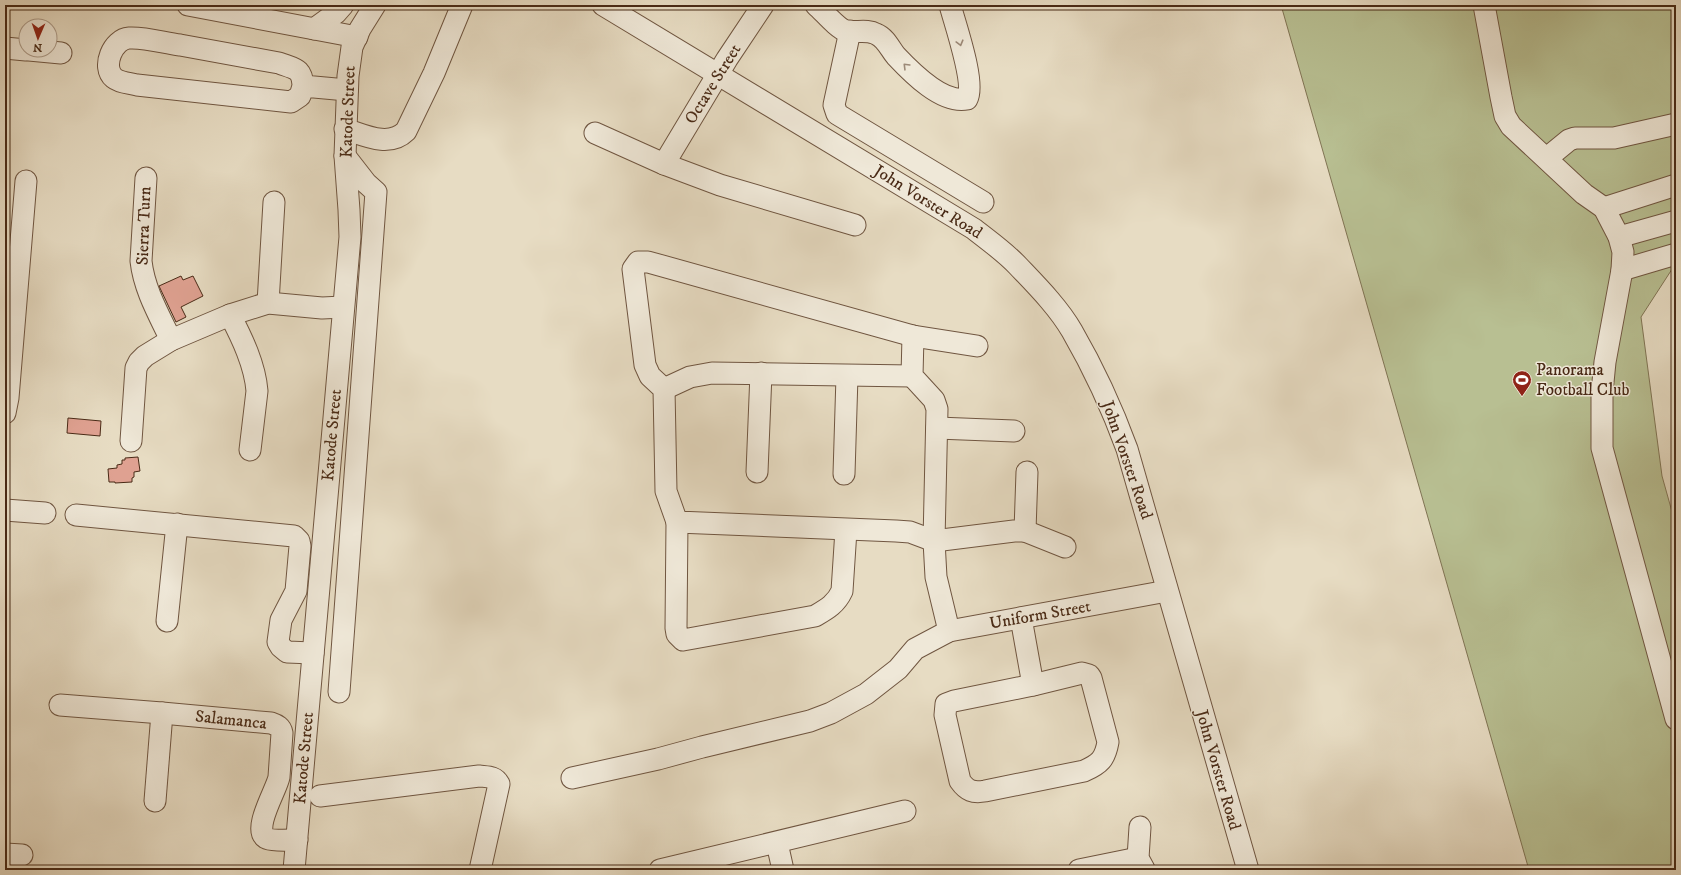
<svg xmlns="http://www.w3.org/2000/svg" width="1681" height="875" viewBox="0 0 1681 875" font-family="'IM FELL DW Pica',serif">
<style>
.green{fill:#b8bf92;stroke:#807454}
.building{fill:#dfa191;stroke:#492a16}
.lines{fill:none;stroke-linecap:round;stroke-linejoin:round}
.minor-casing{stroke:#705641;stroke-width:23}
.minor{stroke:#efe8d8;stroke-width:21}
.oneway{stroke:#9c8977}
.labels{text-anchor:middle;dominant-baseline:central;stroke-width:3;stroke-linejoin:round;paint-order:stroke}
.street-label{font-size:17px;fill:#492a16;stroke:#efe8d8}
.poi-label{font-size:17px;fill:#492a16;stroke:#efe8d8;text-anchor:start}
</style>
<rect width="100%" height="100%" fill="#e7dcc3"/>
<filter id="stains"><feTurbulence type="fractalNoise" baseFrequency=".005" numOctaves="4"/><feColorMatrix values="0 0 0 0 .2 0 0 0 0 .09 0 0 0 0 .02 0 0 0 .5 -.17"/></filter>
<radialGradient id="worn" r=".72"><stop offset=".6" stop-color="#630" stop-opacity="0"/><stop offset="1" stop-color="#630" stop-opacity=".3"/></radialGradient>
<path class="green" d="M1281 5H1676V263L1641 317 1662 476 1676 526V870H1529Z"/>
<g class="building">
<path d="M181 276 183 280 193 276 203 296 181 307 186 317 176 322 159 286Z"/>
<path d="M68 418 101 421 100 436 67 433Z"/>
<path d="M138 457 140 471 134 472V477L132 478V482L115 483V482H109L108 469 117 468V465L122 464V460H125V458Z"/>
</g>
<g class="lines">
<g class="minor-casing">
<g id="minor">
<path d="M188 5 357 37"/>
<path d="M603 5 974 229C989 241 1005 252 1018 266 1037 286 1058 307 1072 331 1094 369 1112 408 1127 449L1248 870"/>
<path d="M816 5C824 12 837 28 846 31 856 33 867 29 876 34 886 38 890 49 896 56 912 73 942 104 967 99 976 84 955 24 950 5"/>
<path d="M1484 5 1501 97 1505 116 1511 126 1584 194 1604 208 1619 237 1623 252 1622 270 1605 362 1602 392V448L1676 719"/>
<path d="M314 29 336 13 343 5"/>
<path d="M850 31 834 105 837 114 983 202"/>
<path d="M5 48 26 50"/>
<path d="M29 50 61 53"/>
<path d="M303 86C302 68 295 69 279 63 246 57 213 51 180 45 164 43 146 37 129 38 113 39 101 67 114 78 120 83 130 83 137 85L291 102 300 96 303 86 347 90"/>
<path d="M345 129C364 135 389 148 406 131L434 73 462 5"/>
<path d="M595 133 664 164 720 185 855 225"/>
<path d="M1547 158 1569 140 1575 138H1614L1676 124"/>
<path d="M664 164 727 59 763 5"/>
<path d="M146 178 141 261C144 289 159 315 171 340"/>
<path d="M1604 208 1676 185"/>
<path d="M1619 237 1676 221"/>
<path d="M1622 270 1676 254"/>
<path d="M268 303 274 202"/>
<path d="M230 315C242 338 255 365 257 391L250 450"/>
<path d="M913 336 912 376 934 400 937 409 934 541 936 577 949 631"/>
<path d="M977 346 913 336 648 262H638L633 269 645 365 650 376 664 389 666 491 677 522 896 531 910 532 934 541 1014 531H1025L1027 472"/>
<path d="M664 389 690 377 712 373 912 376"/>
<path d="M5 413 8 398 26 181"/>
<path d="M937 428 1014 431"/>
<path d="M131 441 136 368 139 362 145 356 171 340 230 315 268 303 322 308 343 307"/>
<path d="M757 472 761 373"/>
<path d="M844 474 847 376"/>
<path d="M5 510 45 513"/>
<path d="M76 515 294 536 299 541 300 546 296 591 281 620 278 642 281 647 287 652 313 653"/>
<path d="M677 522 676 628 677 634 683 640 815 616C827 609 836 604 842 591L846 530"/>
<path d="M1025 531 1065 547"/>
<path d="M1021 618 1033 685"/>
<path d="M167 621 177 524"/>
<path d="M1082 673 1089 675 1091 678 1108 742C1105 759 1100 764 1084 771L985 791C973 793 967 791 960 781L945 715 946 704 954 701 1033 685Z"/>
<path d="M339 692 376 192 366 183 345 156"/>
<path d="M60 705 162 713 271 723C277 725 281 727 282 733 281 748 280 763 279 777 277 789 252 829 266 838 271 841 290 840 297 840"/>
<path d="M572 778 658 759 702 747 810 721 831 713 866 694 898 669 915 649 949 631 1167 591"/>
<path d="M320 796 479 776C487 777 495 776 499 784L480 870"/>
<path d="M155 801 162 713"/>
<path d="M1140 827 1138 858 1144 869"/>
<path d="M777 843 783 870"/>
<path d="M5 854 22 855"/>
<path d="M294 870 350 237 349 210 345 156 348 76 352 47 360 29 375 5"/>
<path d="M660 870 905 811"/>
<path d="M1079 870 1138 858"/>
</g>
</g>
<use href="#minor" class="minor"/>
</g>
<defs><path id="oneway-chevron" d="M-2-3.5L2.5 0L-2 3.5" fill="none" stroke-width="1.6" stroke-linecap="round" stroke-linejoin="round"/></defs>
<g class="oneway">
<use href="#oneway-chevron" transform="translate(960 43) rotate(75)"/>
<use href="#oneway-chevron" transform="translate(906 66) rotate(-135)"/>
</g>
<defs>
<g id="stadium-pin" transform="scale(1)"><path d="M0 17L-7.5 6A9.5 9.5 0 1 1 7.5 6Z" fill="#8f2418" stroke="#efe8d8"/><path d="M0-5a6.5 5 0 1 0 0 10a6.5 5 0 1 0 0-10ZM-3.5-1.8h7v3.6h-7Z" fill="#fff"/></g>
</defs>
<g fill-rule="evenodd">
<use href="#stadium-pin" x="1522" y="380"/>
</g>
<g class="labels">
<g class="street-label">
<text transform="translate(713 84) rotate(-58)">Octave Street</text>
<text transform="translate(348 112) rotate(-88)">Katode Street</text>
<text transform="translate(928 202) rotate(32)">John Vorster Road</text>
<text transform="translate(144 226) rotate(-88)">Sierra Turn</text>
<text transform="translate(332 435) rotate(-85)">Katode Street</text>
<text transform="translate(1127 460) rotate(71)">John Vorster Road</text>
<text transform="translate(1040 615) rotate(-10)">Uniform Street</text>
<text transform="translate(231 720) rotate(6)">Salamanca</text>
<text transform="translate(304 758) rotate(-85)">Katode Street</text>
<text transform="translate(1218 770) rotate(74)">John Vorster Road</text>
</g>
<g class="poi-label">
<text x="1536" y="370">Panorama<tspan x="1536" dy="20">Football Club</tspan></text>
</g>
</g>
<rect width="1681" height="875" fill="none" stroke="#e7dcc3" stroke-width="20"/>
<rect x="6" y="6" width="1669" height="863" fill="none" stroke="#492a16" stroke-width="2"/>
<rect x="10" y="10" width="1661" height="855" fill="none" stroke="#492a16"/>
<g transform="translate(38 38) rotate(182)"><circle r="19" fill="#efe8d8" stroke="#ad9c8a"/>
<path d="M0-3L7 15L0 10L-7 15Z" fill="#8f2418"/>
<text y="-6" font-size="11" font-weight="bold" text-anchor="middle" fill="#492a16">N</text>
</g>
<rect width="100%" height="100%" filter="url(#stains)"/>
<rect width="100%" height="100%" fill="url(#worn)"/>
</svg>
